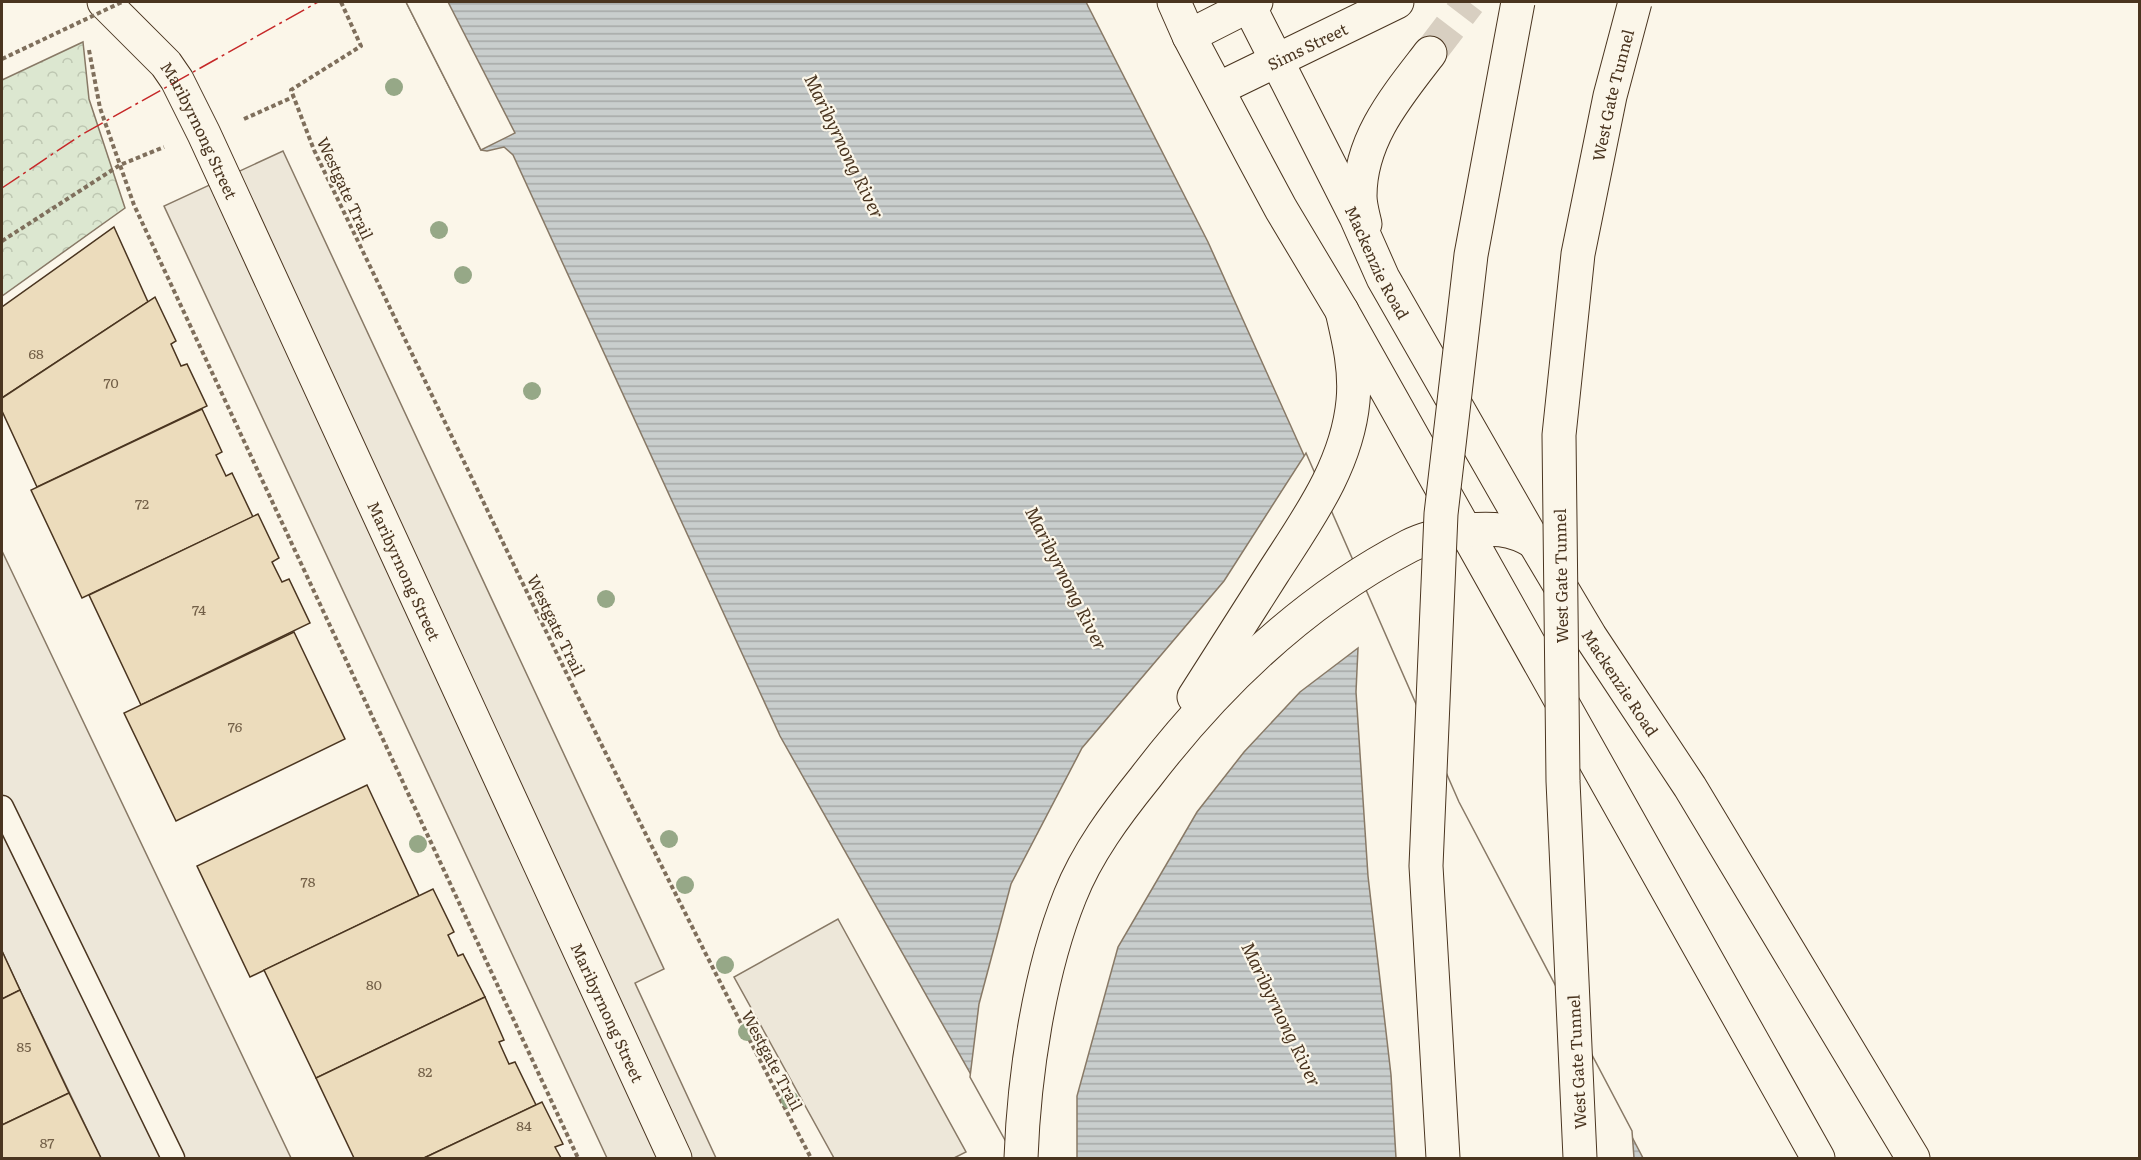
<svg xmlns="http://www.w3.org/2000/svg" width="2141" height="1160" viewBox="0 0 2141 1160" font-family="Literata,serif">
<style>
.park{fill:url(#park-crowns);stroke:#887966;stroke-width:1.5}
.parking{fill:#ede7d9;stroke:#887966;stroke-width:1.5}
.water{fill:url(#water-rules);stroke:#887966;stroke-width:1.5}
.pier{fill:#fbf6e9;stroke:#887966;stroke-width:1.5}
.building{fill:#ecdcbc;stroke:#4a3520;stroke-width:1.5}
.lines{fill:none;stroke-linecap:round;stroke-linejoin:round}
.tertiary-tunnel{stroke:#d8cfc1;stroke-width:33;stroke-dasharray:33 16;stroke-linecap:butt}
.service-casing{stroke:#4a3520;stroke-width:25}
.minor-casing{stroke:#4a3520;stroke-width:35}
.tertiary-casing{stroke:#4a3520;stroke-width:35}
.motorway-casing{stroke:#4a3520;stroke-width:35}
.path{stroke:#7f6f5c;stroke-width:4;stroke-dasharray:4.5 3;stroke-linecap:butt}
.service{stroke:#fbf6e9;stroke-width:22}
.minor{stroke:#fbf6e9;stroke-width:33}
.tertiary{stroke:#fbf6e9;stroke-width:33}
.motorway{stroke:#fbf6e9;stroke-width:33}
.motorway-bridge-casing{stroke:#4a3520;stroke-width:35;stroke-linecap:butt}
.path-bridge{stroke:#7f6f5c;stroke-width:4;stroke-dasharray:4.5 3;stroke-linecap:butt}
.motorway-bridge{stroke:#fbf6e9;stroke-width:33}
.power{stroke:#c62828;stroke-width:1.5;stroke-dasharray:21 4.5 3 4.5;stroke-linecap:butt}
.tree{fill:#96a887}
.labels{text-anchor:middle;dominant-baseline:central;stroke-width:4.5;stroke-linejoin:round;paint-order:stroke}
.number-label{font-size:14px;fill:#725f47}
.street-label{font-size:16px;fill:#4a3520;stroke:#fbf6e9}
.water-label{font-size:18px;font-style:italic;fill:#4a3520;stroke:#fbf6e9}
</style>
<defs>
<pattern id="park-crowns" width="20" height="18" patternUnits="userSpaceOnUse" patternTransform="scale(1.5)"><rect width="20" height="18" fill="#dce7d0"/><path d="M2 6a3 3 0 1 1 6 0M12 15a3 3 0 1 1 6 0" fill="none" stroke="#bec7b2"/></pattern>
<pattern id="water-rules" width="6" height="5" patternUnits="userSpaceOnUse" patternTransform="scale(1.5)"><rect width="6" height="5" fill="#c9cecd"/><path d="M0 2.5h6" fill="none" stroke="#a5a8a6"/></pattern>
</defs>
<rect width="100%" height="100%" fill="#fbf6e9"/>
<path class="park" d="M83 42 89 99 125 208 2 296V80Z"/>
<g class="parking">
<path d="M283 151 664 969 635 983 716 1158H607L164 206Z"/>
<path d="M2 551 291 1158H101L20 990 2 951Z"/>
<path d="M838 919 966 1152 954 1158H834L734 977Z"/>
</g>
<path class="water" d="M406 2H1086L1208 242 1325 502 1457 803 1643 1158H1018L780 736 513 155 504 147 487 151 481 150Z"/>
<g class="pier">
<path d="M406 2H448L515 133 481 150Z"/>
<path d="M1306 453 1459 802 1632 1131 1634 1158H1396L1391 1075 1368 876 1356 692 1358 648 1300 692 1244 752 1197 812 1118 947 1077 1096V1158H1015L970 1077 979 1004 1011 884 1082 748 1224 581Z"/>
</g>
<g class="building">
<path d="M114 227 148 302 2 398V307Z"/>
<path d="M155 297 176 341 171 344 181 366 187 364 207 406 37 487 2 411V398Z"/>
<path d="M202 409 222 452 216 455 226 476 232 473 253 517 82 598 31 490Z"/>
<path d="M258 514 279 558 272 562 282 582 289 579 310 623 141 705 89 595Z"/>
<path d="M294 632 345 739 176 821 124 713Z"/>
<path d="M367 785 419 896 250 977 197 866Z"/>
<path d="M433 889 454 932 448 935 458 956 463 954 485 997 316 1078 264 970Z"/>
<path d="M2 951 20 990 2 999Z"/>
<path d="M20 990 69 1093 2 1125V999Z"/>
<path d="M485 997 504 1040 499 1042 509 1064 515 1062 536 1105 424 1158H354L316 1078Z"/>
<path d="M69 1093 101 1158H2V1125Z"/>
<path d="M542 1102 563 1144 555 1147 561 1158H424Z"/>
</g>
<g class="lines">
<path class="tertiary-tunnel" d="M1430 53 1469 2"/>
<g class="service-casing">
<path id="service" d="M2 807 173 1158"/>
</g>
<g class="minor-casing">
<g id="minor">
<path id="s1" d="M104 2 166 64 177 80 204 134 675 1158"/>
</g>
</g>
<g class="tertiary-casing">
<g id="tertiary">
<path d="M1174 2 1189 36 1252 155 1281 209 1342 311 1818 1158"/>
<path id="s2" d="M1247 2 1356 217 1383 278 1534 542 1590 636 1690 787 1913 1158"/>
<path d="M1189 36 1256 2"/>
<path id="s3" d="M1218 89 1397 2"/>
<path d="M1365 224C1363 215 1360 205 1360 196 1360 139 1397 96 1430 53"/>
<path d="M1465 530C1492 528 1511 528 1534 542"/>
</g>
</g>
<g class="motorway-casing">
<g id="motorway">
<path d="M1194 697C1220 656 1247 614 1273 573 1307 520 1347 466 1353 401 1356 370 1349 341 1342 311"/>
<path d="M1021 1158C1024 1076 1039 973 1070 896 1087 853 1116 814 1145 778 1217 684 1303 601 1409 546 1426 537 1447 534 1465 530"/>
</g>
</g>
<g class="path">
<path d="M341 2 361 46 291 90 314 150C477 488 637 827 811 1158"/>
<path d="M89 50 100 108 134 205 578 1158"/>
<path d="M244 119 293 97"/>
<path d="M2 241 120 165 164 147"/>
</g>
<use href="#service" class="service"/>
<use href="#minor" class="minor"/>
<use href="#tertiary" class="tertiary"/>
<use href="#motorway" class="motorway"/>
<g class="motorway-bridge-casing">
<g id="motorway-bridge">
<path d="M1443 1158 1426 866 1441 514 1471 255 1518 2"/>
<path id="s4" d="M1580 1158 1563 781 1559 435 1578 254 1610 96 1635 2"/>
</g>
</g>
<path class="path-bridge" d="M2 59 122 2"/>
<use href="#motorway-bridge" class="motorway-bridge"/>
<path class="power" d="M2 188 81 135 318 2"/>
</g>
<g class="tree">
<circle cx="394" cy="87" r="9"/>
<circle cx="439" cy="230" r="9"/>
<circle cx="463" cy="275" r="9"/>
<circle cx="532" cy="391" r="9"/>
<circle cx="606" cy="599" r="9"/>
<circle cx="669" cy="839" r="9"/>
<circle cx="418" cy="844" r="9"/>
<circle cx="685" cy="885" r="9"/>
<circle cx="725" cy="965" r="9"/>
<circle cx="747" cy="1032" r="9"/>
<circle cx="790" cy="1100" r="9"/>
</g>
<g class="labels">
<g class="number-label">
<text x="36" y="353">68</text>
<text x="111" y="382">70</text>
<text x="142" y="503">72</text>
<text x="199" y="609">74</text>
<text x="235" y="726">76</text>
<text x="308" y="881">78</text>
<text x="374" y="984">80</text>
<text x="24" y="1046">85</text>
<text x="425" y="1071">82</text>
<text x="524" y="1125">84</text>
<text x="47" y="1142">87</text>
</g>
<g class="street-label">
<text stroke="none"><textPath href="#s3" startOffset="99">Sims Street</textPath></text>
<text stroke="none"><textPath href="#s4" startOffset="1068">West Gate Tunnel</textPath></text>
<text stroke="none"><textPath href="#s1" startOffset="162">Maribyrnong Street</textPath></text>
<text transform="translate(346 188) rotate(65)">Westgate Trail</text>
<text stroke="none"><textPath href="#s2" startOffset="291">Mackenzie Road</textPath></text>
<text stroke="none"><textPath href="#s1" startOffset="648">Maribyrnong Street</textPath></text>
<text transform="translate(1560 576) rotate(-91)">West Gate Tunnel</text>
<text transform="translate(557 625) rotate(64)">Westgate Trail</text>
<text stroke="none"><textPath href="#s2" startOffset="777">Mackenzie Road</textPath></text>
<text stroke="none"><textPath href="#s1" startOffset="1134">Maribyrnong Street</textPath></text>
<text transform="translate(773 1060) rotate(62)">Westgate Trail</text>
<text transform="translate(1576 1062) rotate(-93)">West Gate Tunnel</text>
</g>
<g class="water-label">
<text transform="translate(845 146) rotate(64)">Maribyrnong River</text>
<text transform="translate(1067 578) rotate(63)">Maribyrnong River</text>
<text transform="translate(1282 1014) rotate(64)">Maribyrnong River</text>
</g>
</g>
<rect width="2141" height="1160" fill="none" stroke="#4a3520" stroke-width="6"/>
</svg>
